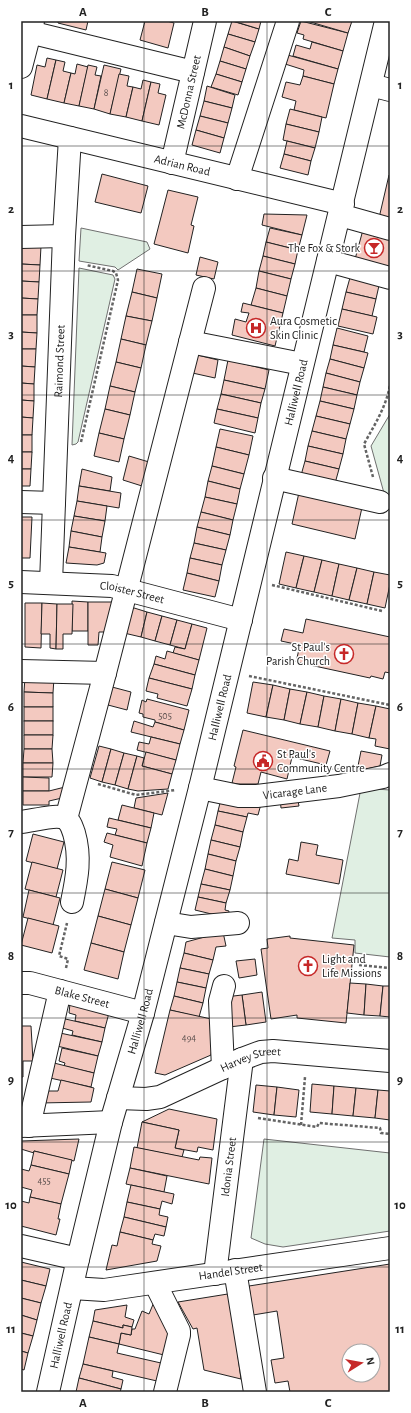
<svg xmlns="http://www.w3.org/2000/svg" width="411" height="1413" viewBox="0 0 411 1413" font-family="'Alegreya Sans',sans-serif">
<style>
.green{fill:#e0efe3;stroke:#6f6f6f}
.building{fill:#f3c9c0;stroke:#222;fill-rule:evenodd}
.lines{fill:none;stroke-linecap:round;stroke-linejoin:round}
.minor-casing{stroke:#222;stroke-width:24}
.major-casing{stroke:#222;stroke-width:24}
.path{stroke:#646464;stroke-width:2.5;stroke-dasharray:3 2;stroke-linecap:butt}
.minor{stroke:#fff;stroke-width:22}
.major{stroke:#fff;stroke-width:22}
.grid{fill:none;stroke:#222;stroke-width:1;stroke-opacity:0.55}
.labels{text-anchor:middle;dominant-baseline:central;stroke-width:3;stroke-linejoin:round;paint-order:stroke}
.number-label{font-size:10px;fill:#564c4a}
.street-label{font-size:12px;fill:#222;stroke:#fff}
.poi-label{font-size:12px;fill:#222;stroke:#fff;text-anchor:start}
.neatline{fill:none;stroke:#222;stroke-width:1.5}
.grid-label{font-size:13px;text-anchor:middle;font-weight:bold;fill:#222}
</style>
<rect width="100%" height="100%" fill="#fff"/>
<g class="green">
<path d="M81 228 147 242 150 249 118 270 115 267 79 261Z"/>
<path d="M79 268 113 275 115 279 78 442 76 444 72 445Z"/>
<path d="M390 414V507L387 504 371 446Z"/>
<path d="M361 788 390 790V957L355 953V940L332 938Z"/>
<path d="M264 1139 390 1153V1231L283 1247 265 1244 251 1238Z"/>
</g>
<g class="building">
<path d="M58 21H88L86 30 58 23Z"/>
<path d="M145 21H167L174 23 168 48 140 40Z"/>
<path d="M232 21 259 29 255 42 228 34Z"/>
<path d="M233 21H261L259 29Z"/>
<path d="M301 21 348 33 343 51 303 39 304 35 297 33Z"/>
<path d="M307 21H352L348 33Z"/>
<path d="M228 34 255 42 250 56 224 47Z"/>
<path d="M312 42 343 51 338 69 293 56 296 45 310 49Z"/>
<path d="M224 47 250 56 246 69 220 61Z"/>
<path d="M284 54 338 69 334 84 303 76 304 70 282 63Z"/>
<path d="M47 58 56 60 47 99 31 95 37 65 45 67Z"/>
<path d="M56 60 65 62 63 71 71 73 64 103 47 99Z"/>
<path d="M220 61 246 69 242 82 216 74Z"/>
<path d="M77 64 88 67 79 106 64 103 71 73 75 74Z"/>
<path d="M88 65 97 67 95 75 101 76 94 109 79 106Z"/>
<path d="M104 65 121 69 110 114 94 109Z"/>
<path d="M119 74 129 76 127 86 133 87 126 117 110 114Z"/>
<path d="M216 74 242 82 238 95 211 87Z"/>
<path d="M303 76 334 84 326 118 294 110 296 101 282 97 286 82 300 85Z"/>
<path d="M143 80 151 82 142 121 126 117 133 87 141 89Z"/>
<path d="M151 82 160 84 158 93 166 95 159 125 142 121Z"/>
<path d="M207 86 235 95 232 108 204 101Z"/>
<path d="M204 101 232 108 228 123 200 116Z"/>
<path d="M290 109 322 117 319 132 286 124Z"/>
<path d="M200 116 228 123 224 138 196 130Z"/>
<path d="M286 124 319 132 315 148 283 140Z"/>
<path d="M196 130 224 138 220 153 192 145Z"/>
<path d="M287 141 315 148 311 161 284 154Z"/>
<path d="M284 154 311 161 308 175 280 168Z"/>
<path d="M102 174 148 186 141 213 95 202Z"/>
<path d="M389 175H390V221L379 218Z"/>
<path d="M168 190 198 197 191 225 194 226 188 253 154 244Z"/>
<path d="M264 214 307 215 302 235 262 225Z"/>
<path d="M364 226 390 233V273L354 263Z"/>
<path d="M270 228 302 235 298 250 266 242Z"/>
<path d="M266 242 298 250 295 264 263 256Z"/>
<path d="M21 246H41L40 265 21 264Z"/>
<path d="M263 256 295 264 291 279 259 271Z"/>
<path d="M200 257 218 262 214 279 196 275Z"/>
<path d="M21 264 40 265 39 282 21 281Z"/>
<path d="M137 269 162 274 157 298 132 292Z"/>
<path d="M259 271 291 279 287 296 256 288Z"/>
<path d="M351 274 380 281 376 299 346 292Z"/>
<path d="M21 281 39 282 38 299 21 298Z"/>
<path d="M256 288 287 296 283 313 251 305Z"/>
<path d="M132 292 157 298 152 321 126 316Z"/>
<path d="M346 292 376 299 372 316 342 309Z"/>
<path d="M21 298 38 299 37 315H21Z"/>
<path d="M243 303 283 313 275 346 232 335 235 319 246 322 249 313 241 312Z"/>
<path d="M342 309 377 317 373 334 338 326Z"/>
<path d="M21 315H37V333L21 332Z"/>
<path d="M126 316 152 321 146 345 121 339Z"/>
<path d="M337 328 368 336 364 352 333 345Z"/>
<path d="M21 332 37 333 36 349H21Z"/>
<path d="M121 339 146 345 141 368 116 362Z"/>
<path d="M333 345 368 353 364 368 330 359Z"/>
<path d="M21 349H36L35 367 21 366Z"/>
<path d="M193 354 218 360 215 378 188 372Z"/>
<path d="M330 359 364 368 360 382 326 373Z"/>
<path d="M228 360 269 370 265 389 224 380Z"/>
<path d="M116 362 141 368 135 392 110 386Z"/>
<path d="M21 366 35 367 34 384 21 383Z"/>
<path d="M326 373 360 382 357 395 323 387Z"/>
<path d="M224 380 265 389 261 403 221 394Z"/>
<path d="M21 383 34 384V401L21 400Z"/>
<path d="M110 386 135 392 130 415 105 409Z"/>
<path d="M323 387 357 395 354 409 320 401Z"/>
<path d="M221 394 261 403 258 418 217 409Z"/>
<path d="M21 400 34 401 33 418 21 417Z"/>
<path d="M320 401 354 409 350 424 316 416Z"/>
<path d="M105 409 130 415 124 439 99 433Z"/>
<path d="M217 409 258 418 255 433 214 423Z"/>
<path d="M316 416 350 424 346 439 312 431Z"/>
<path d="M21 417 33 418 32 435H21Z"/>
<path d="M220 429 253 436 249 455 216 447Z"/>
<path d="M312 431 346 439 343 454 308 446Z"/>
<path d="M99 433 124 439 119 462 94 456Z"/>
<rect x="21" y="435" width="11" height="17"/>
<path d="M308 446 343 454 339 469 305 461Z"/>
<path d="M216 447 249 455 244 474 212 466Z"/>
<path d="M21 452H32L31 469H21Z"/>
<path d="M129 456 149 462 142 486 123 480Z"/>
<path d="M305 461 339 469 334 487 300 479Z"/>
<path d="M212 466 244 474 240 489 208 481Z"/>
<path d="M21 469H31L30 486H21Z"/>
<path d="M82 469 112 477 110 491 79 486Z"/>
<path d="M208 481 240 489 237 504 205 497Z"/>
<path d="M79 486 121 493 119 508 77 501Z"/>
<path d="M300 488 363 503 355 539 292 524Z"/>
<path d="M205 497 237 504 233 520 201 512Z"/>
<path d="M77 501 107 506 105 521 74 516Z"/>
<path d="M201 512 233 520 230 535 197 527Z"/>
<path d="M74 516 105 521 102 537 71 531Z"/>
<path d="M21 517H32L30 558H21Z"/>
<path d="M197 527 230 535 226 550 194 543Z"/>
<path d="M71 531 102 537 100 552 69 547Z"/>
<path d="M194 543 226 550 222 565 190 558Z"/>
<path d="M69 547 106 553 104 563 97 565 66 563Z"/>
<path d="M286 552 304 556 296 588 279 584Z"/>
<path d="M304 556 322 560 314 592 296 588Z"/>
<path d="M190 558 222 565 219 581 187 573Z"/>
<path d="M322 560 339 564 332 596 314 592Z"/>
<path d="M339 564 357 568 349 600 332 596Z"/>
<path d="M357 568 374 572 367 604 349 600Z"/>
<path d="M374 572 390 575V584L385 608 367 604Z"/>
<path d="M187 573 219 581 215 597 183 590Z"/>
<path d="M72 601 88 602V631H72Z"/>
<path d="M88 602H113L106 632H99L98 645H88Z"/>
<path d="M25 603H42L41 648 25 647Z"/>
<path d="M42 603 57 604 56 649 50 648V634H41Z"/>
<path d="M57 604H73L72 634H63V649H56Z"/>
<path d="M131 607 147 612 141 637 124 633Z"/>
<path d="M147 612 162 616 155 641 141 637Z"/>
<path d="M162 616 177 620 170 645 155 641Z"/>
<path d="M306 619 390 637V673L385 672 383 679 371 676 370 678 296 662 300 645 281 641 284 629 303 633Z"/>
<path d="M177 620 192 624 185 649 170 645Z"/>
<path d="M192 624 207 628 199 660 173 653 175 647 185 649Z"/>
<path d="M167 651 199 660 195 675 154 664 156 656 165 659Z"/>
<path d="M154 664 195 675 192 689 149 678Z"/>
<path d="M25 677 54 678 53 693 24 692Z"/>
<path d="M149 678 192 689 187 706 157 698 158 694 146 691Z"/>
<path d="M253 682 273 685 266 717 247 713Z"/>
<path d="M273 685 290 689 284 720 266 717Z"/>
<path d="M112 687 131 692 127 710 108 705Z"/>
<path d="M290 689 307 692 300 724 284 720Z"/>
<path d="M24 692 53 693V707H24Z"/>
<path d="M307 692 324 696 318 727 300 724Z"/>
<path d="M324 696 341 699 335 731 318 727Z"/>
<path d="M147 699 189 710 184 730 155 722V720L143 717V714L139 713 142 700 146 702Z"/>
<path d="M341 699 358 703 352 734 335 731Z"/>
<path d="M358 703 376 706 369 738 352 734Z"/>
<path d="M376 706 390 709V749L375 746 376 739 369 738Z"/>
<rect x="24" y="707" width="29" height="14"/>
<rect x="24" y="721" width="29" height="14"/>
<path d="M134 721 153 727 155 722 184 730 180 744 131 732Z"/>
<path d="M243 730 330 751 326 765 292 757 287 779 261 772 258 784H238L232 783 236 767 234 766Z"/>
<path d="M24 735H53L52 749H24Z"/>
<path d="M151 737 180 744 176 760 137 750 139 742 149 744Z"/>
<path d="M99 746 111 749 102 782 90 778Z"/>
<path d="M24 749H52L53 763H23Z"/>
<path d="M111 749 124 753 115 785 102 782Z"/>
<path d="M361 751 382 755 380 766 357 771Z"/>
<path d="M146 752 176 760 172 774 142 766Z"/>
<path d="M124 753 137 756 128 789 115 785Z"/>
<path d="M137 756 144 758 142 766 172 774 168 789 138 791 128 789Z"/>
<path d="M23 763H53L52 777H23Z"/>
<path d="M23 777 49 778V791H23Z"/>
<path d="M65 787 62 798 49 801V805H23V791H49Z"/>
<path d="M168 793 162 815 134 808 136 798Z"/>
<path d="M222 795 261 804 258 815 248 813 247 817 218 811Z"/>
<path d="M297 796 299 806 281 808 280 798Z"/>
<path d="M122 805 154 813 151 828 118 820Z"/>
<path d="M218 811 247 817 243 832 215 825Z"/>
<path d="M109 818 151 828 147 843 115 835 117 829 107 827Z"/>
<path d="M215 825 243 832 240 847 211 840Z"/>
<path d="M107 833 147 843 142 866 110 857 113 845 104 842Z"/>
<path d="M33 834 64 842 57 869 26 861Z"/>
<path d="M211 840 240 847 236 861 208 854Z"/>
<path d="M301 842 318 845 316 855 343 860 339 884 286 874 289 859 298 861Z"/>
<path d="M208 854 236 861 233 876 205 869Z"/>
<path d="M32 862 63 870 56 897 25 889Z"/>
<path d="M112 862 145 870 138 898 105 889Z"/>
<path d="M205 869 233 876 230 890 201 884Z"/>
<path d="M201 884 230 890 226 903 198 897Z"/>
<path d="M105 889 138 898 131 925 98 916Z"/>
<path d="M29 890 60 898 53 925 23 917Z"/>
<path d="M198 897 226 903 225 910 229 911 228 918 195 910Z"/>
<path d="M98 916 131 925 124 952 91 943Z"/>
<path d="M28 918 59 926 52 953 21 945Z"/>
<path d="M223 932 226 946 216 947 213 960 184 953 186 942Z"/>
<path d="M290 936V938L354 945 346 1023 297 1018V1015L271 1019 261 949 268 948 267 939Z"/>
<path d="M91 943 124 952 118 979 84 970Z"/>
<path d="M184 953 213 960 209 974 180 968Z"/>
<path d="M255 959 257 975 239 978 236 961Z"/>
<path d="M180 968 209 974 206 988 177 982Z"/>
<path d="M177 982 206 988 203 1003 174 996Z"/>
<path d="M350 983 366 984 364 1015 347 1013Z"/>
<path d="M366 984 383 986 380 1016 364 1015Z"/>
<path d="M383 986H390V1017L380 1016Z"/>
<path d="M262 992 266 1022 246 1025 242 995Z"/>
<path d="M242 995 246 1025 229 1027 225 997Z"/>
<path d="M174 996 203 1003 199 1017 170 1010Z"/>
<path d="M70 1004 109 1013 105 1028 75 1021 76 1015 69 1013Z"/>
<path d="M170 1010 216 1020 211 1055 165 1075 155 1073Z"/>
<path d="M61 1018 105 1028 102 1042 72 1035 73 1031 59 1027Z"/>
<path d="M21 1026H31L33 1061H23V1077H21Z"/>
<path d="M60 1033 102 1042 98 1056 57 1046Z"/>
<path d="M62 1048 98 1056 94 1073 64 1066 65 1063 59 1061Z"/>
<path d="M54 1063 94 1073 91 1087 50 1078Z"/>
<path d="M61 1080 94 1088 91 1102 39 1103 42 1091H58Z"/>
<path d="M312 1084 334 1086 332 1114 310 1112Z"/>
<path d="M256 1085 277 1087 274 1115 253 1112Z"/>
<path d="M334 1086 356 1088 353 1116 332 1114Z"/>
<path d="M277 1087 299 1090 296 1117 274 1115Z"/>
<path d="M356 1088 378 1090 375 1118 353 1116Z"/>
<path d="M378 1090 390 1091V1120L375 1118Z"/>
<path d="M169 1109 217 1119 213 1150 198 1147 197 1152 175 1148 179 1130 142 1122Z"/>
<path d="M142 1122 179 1130 175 1148 184 1150 182 1157 137 1148Z"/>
<path d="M79 1139 74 1161 34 1151V1153L21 1149V1141Z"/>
<path d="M134 1147 199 1160 200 1157 212 1158 209 1184 130 1168Z"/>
<path d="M34 1151 72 1160 69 1174 31 1165Z"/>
<path d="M31 1165 69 1174 61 1204 30 1197 32 1190 21 1187V1169L29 1171Z"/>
<path d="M130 1168 167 1176 164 1192 126 1184Z"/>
<path d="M131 1185 174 1194 172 1204 162 1201 160 1209 127 1202Z"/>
<path d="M30 1197 61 1204 58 1219H60L56 1235 21 1226V1201L29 1203Z"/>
<path d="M127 1202 160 1209 159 1215 168 1217 166 1227 124 1217Z"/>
<path d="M124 1217 166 1227 164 1236 155 1234 153 1240 120 1232Z"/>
<path d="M120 1232 153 1240 152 1244 161 1246 157 1261 106 1270 112 1245 117 1246Z"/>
<path d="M21 1262 50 1269 46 1286 21 1280Z"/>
<path d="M390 1264V1392H290L288 1381 275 1383 271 1360 284 1358 277 1311 253 1315 249 1286ZM349 1351H373V1375H349Z"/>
<path d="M21 1280 46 1286 41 1303 21 1298Z"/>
<path d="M234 1293 233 1319 241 1379 204 1370 197 1328 193 1329 178 1302Z"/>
<path d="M21 1298 41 1303 37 1320 21 1315Z"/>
<path d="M154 1302 170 1329 164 1355 119 1344 121 1333 131 1335 132 1329H135L142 1311 149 1314Z"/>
<path d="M127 1305 125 1317 134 1320 132 1327 123 1325V1328L93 1321 95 1310Z"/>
<path d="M21 1315 37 1320 33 1336 21 1333Z"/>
<path d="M93 1321 123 1328V1325L132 1327 131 1335 121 1333 119 1344 89 1337Z"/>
<path d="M21 1333 33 1336 28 1353 21 1351Z"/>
<path d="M89 1337 119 1344 117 1353 161 1363 157 1381 83 1364Z"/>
<path d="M21 1351 28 1353 24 1370 21 1369Z"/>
<path d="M83 1364 113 1371 112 1377 123 1380 121 1389 79 1378Z"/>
<path d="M79 1378 121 1389 120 1392H76Z"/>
</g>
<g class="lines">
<g class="minor-casing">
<g id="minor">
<path d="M21 30 193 72"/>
<path d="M21 67 33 21"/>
<path d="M371 85 390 90"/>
<path id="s1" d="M21 126 343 204"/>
<path id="s2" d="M172 163 205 21"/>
<path d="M237 179 288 21"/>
<path d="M340 215 390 229"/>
<path d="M21 237 64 236"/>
<path d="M328 261 390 278"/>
<path d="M190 342 302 364"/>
<path d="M274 478 380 502"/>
<path d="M21 502 54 503"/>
<path id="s3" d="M21 582 112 586 241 620"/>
<path id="s4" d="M51 583 64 236 70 138"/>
<path d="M21 671 105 673"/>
<path id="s5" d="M200 788 239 796H257L339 786 383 777 390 774"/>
<path d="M66 819 105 673 204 288"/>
<path d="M21 822C32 821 55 814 64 818 71 821 72 828 74 833 81 857 77 878 72 902"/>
<path d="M166 923 191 927 238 923"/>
<path id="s6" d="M21 983H30L143 1013"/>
<path d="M223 1068 220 1001 224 986"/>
<path id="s7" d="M118 1098 146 1099 160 1097 242 1059 261 1052 273 1051 390 1061"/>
<path d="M21 1126 111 1122"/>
<path d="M29 1126 60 991"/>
<path d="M21 1246 78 1259"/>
<path d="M235 1270 255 1392"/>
<path id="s8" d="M215 1274 242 1059"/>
<path d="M155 1283 179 1331V1335L165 1392"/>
<path id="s9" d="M72 1288 104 1290 390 1248"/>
</g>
</g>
<g class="major-casing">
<g id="major">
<path id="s10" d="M48 1392 78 1259 111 1122 143 1013 200 788 386 21"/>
</g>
</g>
<g class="path">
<path d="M81 442 118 280 116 273 113 271 86 265"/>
<path d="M373 477 364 444C375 424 386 407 390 385"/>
<path d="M272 585 382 611"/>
<path d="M249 676 390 705"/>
<path d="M98 784 136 795 176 790"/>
<path d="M359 965 390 968"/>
<path d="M66 968 68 959 59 956 67 923"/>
<path d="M258 1118 317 1127 319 1123 380 1128 381 1133 390 1134"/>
<path d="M301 1125 305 1077"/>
</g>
<use href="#minor" class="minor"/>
<use href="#major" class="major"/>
</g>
<path class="grid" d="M144 21V1392M267 21V1392M21 146H390M21 271H390M21 395H390M21 520H390M21 644H390M21 769H390M21 893H390M21 1018H390M21 1142H390M21 1267H390"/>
<defs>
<g id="bar-ring" transform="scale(1)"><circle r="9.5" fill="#fff" stroke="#c62828" stroke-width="1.5"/><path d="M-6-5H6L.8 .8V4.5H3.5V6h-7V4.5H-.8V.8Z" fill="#c62828"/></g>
<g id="hospital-ring" transform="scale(1)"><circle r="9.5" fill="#fff" stroke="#c62828" stroke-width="1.5"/><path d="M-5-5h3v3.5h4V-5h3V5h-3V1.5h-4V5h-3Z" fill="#c62828"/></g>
<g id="church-ring" transform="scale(1)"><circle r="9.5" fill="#fff" stroke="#c62828" stroke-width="1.5"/><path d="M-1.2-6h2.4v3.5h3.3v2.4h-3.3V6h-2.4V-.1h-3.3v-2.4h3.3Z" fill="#c62828"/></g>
<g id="civic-ring" transform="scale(1)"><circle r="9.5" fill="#fff" stroke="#c62828" stroke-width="1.5"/><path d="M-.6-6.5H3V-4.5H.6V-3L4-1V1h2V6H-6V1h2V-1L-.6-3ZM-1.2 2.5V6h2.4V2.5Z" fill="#c62828"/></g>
</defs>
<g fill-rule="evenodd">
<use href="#bar-ring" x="374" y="248"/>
<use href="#hospital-ring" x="256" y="328"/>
<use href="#church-ring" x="344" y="654"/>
<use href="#civic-ring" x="263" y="761"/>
<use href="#church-ring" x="308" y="966"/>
</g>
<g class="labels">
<g class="number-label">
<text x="106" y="93">8</text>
<text x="165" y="716">505</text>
<text x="189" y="1038">494</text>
<text x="44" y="1181">455</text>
</g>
<g class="street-label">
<text stroke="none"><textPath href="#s2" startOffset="73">McDonna Street</textPath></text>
<text stroke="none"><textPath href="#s1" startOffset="166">Adrian Road</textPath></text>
<text stroke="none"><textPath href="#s4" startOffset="222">Raimond Street</textPath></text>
<text stroke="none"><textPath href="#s10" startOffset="1030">Halliwell Road</textPath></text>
<text stroke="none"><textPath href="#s3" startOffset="112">Cloister Street</textPath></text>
<text stroke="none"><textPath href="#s10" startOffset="706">Halliwell Road</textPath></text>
<text stroke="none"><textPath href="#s5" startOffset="96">Vicarage Lane</textPath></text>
<text stroke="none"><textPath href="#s6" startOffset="63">Blake Street</textPath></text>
<text stroke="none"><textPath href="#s10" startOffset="382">Halliwell Road</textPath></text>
<text stroke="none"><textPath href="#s7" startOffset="141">Harvey Street</textPath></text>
<text stroke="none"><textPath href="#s8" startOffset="108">Idonia Street</textPath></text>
<text stroke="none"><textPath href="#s9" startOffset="160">Handel Street</textPath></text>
<text stroke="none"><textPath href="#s10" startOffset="58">Halliwell Road</textPath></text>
</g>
<g class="poi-label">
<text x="360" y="248" text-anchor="end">The Fox &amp; Stork</text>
<text x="270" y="321">Aura Cosmetic<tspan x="270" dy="14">Skin Clinic</tspan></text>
<text x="330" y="647" text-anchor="end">St Paul's<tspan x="330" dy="14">Parish Church</tspan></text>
<text x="277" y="754">St Paul's<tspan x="277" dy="14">Community Centre</tspan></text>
<text x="322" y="959">Light and<tspan x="322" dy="14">Life Missions</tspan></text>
</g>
</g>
<rect width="411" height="1413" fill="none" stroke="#ffffff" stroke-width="44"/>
<g transform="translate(361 1363) rotate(79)"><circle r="19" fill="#ffffff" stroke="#a7a7a7"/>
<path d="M0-3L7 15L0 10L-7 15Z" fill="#c62828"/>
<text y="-6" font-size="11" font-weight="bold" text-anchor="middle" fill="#222222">N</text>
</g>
<rect x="22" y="22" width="367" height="1369" class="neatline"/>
<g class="grid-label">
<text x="83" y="16">A</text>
<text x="205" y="16">B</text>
<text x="328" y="16">C</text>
<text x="11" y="89">1</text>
<text x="400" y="89">1</text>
<text x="11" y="213">2</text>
<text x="400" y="213">2</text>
<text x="11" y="338">3</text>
<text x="400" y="338">3</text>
<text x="11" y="462">4</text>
<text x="400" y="462">4</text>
<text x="11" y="587">5</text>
<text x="400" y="587">5</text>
<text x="11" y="711">6</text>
<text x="400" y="711">6</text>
<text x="11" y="836">7</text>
<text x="400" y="836">7</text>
<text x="11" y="960">8</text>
<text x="400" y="960">8</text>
<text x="11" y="1084">9</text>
<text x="400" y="1084">9</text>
<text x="11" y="1209">10</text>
<text x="400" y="1209">10</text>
<text x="11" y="1333">11</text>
<text x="400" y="1333">11</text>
<text x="83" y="1407">A</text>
<text x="205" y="1407">B</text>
<text x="328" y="1407">C</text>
</g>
</svg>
